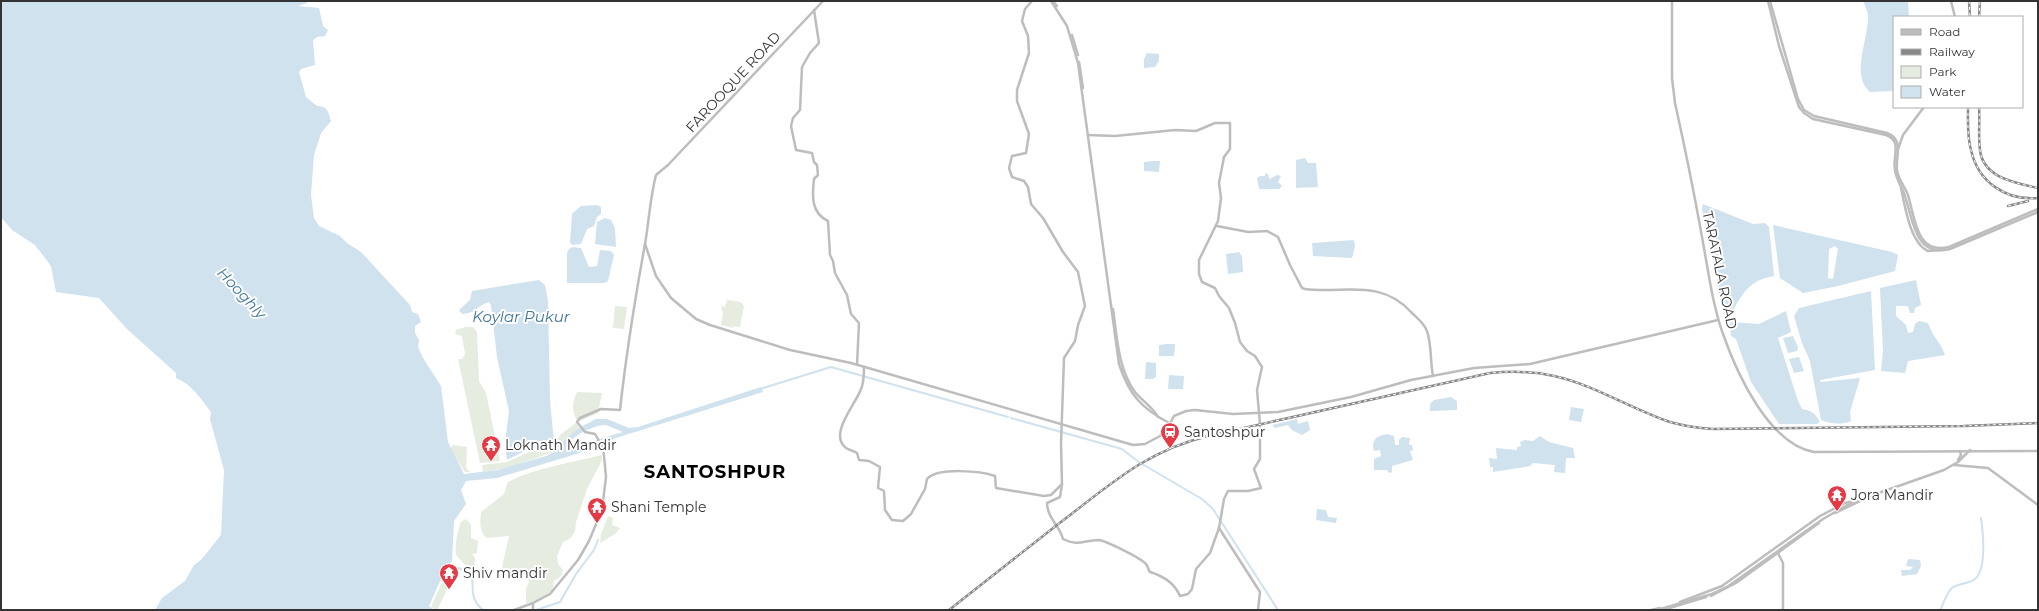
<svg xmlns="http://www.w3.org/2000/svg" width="2039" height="611" viewBox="0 0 2039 611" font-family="Montserrat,sans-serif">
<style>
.green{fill:#e6ecdf}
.water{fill:#cfe2ee;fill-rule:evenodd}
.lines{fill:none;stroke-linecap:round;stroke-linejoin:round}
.canal{stroke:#cfe2ee;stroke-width:2}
.secondary{stroke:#bdbdbd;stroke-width:2.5}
.rail-casing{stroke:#888;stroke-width:2.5}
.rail{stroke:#fff;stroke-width:1;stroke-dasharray:3;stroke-linecap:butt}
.secondary-bridge{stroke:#bdbdbd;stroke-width:2.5}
.labels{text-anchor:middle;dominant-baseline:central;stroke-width:4;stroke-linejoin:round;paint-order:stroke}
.street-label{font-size:14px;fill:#333;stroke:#fff}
.poi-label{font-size:14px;fill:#333;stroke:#fff;text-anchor:start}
.water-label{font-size:15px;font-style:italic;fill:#3f7597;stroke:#fff}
.district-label{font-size:18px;font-weight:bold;letter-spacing:1px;fill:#000;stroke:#fff}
</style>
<rect width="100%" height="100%" fill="#fff"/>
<g class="green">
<path d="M727 300 741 302 744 306 740 327 733 326V328L721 325 723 313 721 306 725 307Z"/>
<path d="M615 306 627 307 624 329 613 328Z"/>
<path d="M466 327H473L477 332 479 381 486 393 500 461 480 463 458 359H462L465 354 462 336 455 334 456 330Z"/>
<path d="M577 392 602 393 598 413 578 422C571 412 572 403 577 392Z"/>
<path d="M576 423 579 428 566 438 556 451 510 467 483 472 482 465 507 462 529 452 546 449 554 445 561 434Z"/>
<path d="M453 445 467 447 466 468 470 472H465L450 449Z"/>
<path d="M602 455V460L587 489 576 522 575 531 571 538 563 542 557 556 558 564 563 570 561 576 554 581C553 584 554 586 553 588 549 597 534 602 526 603V589L529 582 525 575 509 572 502 567 509 536 487 538C479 531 480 522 481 512L504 494 508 482C538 467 571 463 602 455Z"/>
<path d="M608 516 613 518 612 525 620 528 615 534 600 543 601 534Z"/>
<path d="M466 519 471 525V538L478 541 477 553 472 554 475 558 474 568 467 567 456 555C455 543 457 533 461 522Z"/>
<path d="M442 582 449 586 437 610H434L435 609 431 607Z"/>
</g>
<g class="water">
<path d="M1 1H306L307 3 298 6 319 8 323 26 328 30 325 36 317 37 313 40 315 65 301 69 299 72 306 97 317 106C328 106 328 112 331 121L321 133 314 155 311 195 314 218 319 226 340 236 347 243 361 252 410 305 412 312 418 314 421 322 415 326V333L419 340 418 347 423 358 441 386 448 442 464 474 497 470 546 456 556 451 566 438 579 428 596 419H607L629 428 638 427 761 387 763 392 619 437 603 443 596 448 497 478 466 481 461 490 466 504 454 521 452 561 445 570 429 606 434 610H155L162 598 185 581 194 565 201 560 221 535 224 470 210 419 211 412C200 398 193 385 176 378V373L127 329 99 298 56 292 51 266 35 245 12 230 1 217ZM606 425 623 432 566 449C567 438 595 424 606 425Z"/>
<path d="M1864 1H1908L1909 17H1894V91L1870 92C1850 75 1869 38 1868 16 1868 11 1864 6 1864 1Z"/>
<path d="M1147 53 1159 54V61L1155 67 1144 68V59Z"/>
<path d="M1305 158 1308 163H1316L1318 187 1296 188V160Z"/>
<path d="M1153 161H1160L1159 172 1144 171V162Z"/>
<path d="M1265 173 1269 175 1268 176 1270 179 1277 175 1281 176 1278 182 1282 186 1279 189H1259L1257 178 1260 176H1265Z"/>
<path d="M1703 204 1753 224 1765 223 1769 227 1774 276C1753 280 1747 287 1736 305 1733 310 1731 314 1726 316L1719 296 1717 278 1702 209Z"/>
<path d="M597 205 601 207V214L597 217 594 226 587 229 581 244 572 245 570 242 572 214 581 206Z"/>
<path d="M605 218 611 220 615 228 616 247 595 244 597 222Z"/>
<path d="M1773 225 1892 252 1898 255 1895 271 1838 286 1803 293 1780 278ZM1835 246 1838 249 1833 279 1828 278 1829 249Z"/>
<path d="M1354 240 1355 246 1352 258 1313 256 1312 243Z"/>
<path d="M573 247 581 248 589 267 597 266 600 250 611 251 614 255 608 281 604 283H567V253L569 249Z"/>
<path d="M1239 252 1242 256 1243 272 1228 274 1226 254Z"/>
<path d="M539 280 545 285 548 301 550 401 554 442 543 448 529 449 507 460 505 443 509 411 497 357 491 305 489 302C476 306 478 313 462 314L459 310 470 300 472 291Z"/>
<path d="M1916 280 1921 305 1915 308 1914 313H1910L1908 306H1896V316L1906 325 1908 333 1913 332 1915 324 1919 321 1928 323C1933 338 1940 341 1945 355L1908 361 1905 373 1881 371 1883 351 1880 288Z"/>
<path d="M1871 291 1875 370 1820 380 1821 382 1860 378 1850 412 1851 421C1841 425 1830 424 1821 420L1810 361 1802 343 1794 316 1799 308Z"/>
<path d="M1786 311 1791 332 1778 338 1798 401 1802 409C1812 411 1815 413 1820 422L1817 424H1779L1751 382 1736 339 1731 336 1730 325 1731 322 1759 324Z"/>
<path d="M1793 336 1798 347 1797 351 1788 353 1783 338Z"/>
<path d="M1166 344H1175L1174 356H1159V345Z"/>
<path d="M1799 357 1804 371 1794 373 1789 359Z"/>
<path d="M1146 362 1156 363V377L1153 379H1145Z"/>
<path d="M1169 375 1184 376 1183 389H1168Z"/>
<path d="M1451 397 1457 401V410L1430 411V404L1434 400Z"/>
<path d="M1571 407 1584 409 1581 422 1569 420Z"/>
<path d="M1297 419 1298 424 1308 421 1310 430 1302 435 1292 430 1288 425 1275 428 1272 425Z"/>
<path d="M1387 434 1394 436 1395 445H1399V440L1402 437 1410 438 1409 445H1412L1413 450 1410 451 1413 460 1392 466V472L1389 473 1387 470H1374V459L1381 456 1380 450 1374 451C1371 439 1377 436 1387 434Z"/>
<path d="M1540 436 1549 442 1573 448 1575 458H1566L1565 473 1554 472 1555 465 1533 463 1530 466 1493 472V467H1490L1489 458 1497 459 1496 448 1517 450V447L1521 446 1520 442 1525 440 1533 441Z"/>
<path d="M1317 509 1326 510 1328 517 1337 518 1336 523 1316 520Z"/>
<path d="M1908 559 1920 560 1921 566 1917 574 1902 576 1901 570H1910L1913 567 1906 566Z"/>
</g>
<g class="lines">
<g class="canal">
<path d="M760 389 831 367 1008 417"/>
<path d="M1011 418 1122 449 1140 463"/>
<path d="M1142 464 1202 499 1213 509 1278 610"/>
<path d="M447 564 469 572C478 582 465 595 483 610"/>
<path d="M536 610 560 602 576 574 594 550 598 540"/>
<path d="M1940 610C1944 604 1946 593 1952 588 1959 583 1969 584 1975 579 1987 569 1983 532 1981 518"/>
</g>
<g class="secondary">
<path d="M1032 1 1025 9 1022 21 1028 36 1029 53 1017 90V101L1029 134 1026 153 1012 156 1009 168 1012 177 1024 181 1028 187 1031 204 1043 218 1063 252 1078 272 1085 306 1078 325 1075 341 1064 358 1061 444 1062 484 1060 497 1047 503C1048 520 1059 524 1063 539 1079 547 1084 540 1099 540 1106 541 1141 558 1146 564 1148 566 1148 570 1150 572 1163 576 1175 584 1180 596L1188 594 1192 589 1196 569 1210 553 1219 528"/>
<path d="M1051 1 1067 26 1078 63 1119 364C1129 395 1142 409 1171 424"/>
<path d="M1053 1 1057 6"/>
<path d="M1672 1V78L1675 103C1685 148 1694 192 1702 237 1708 269 1712 303 1723 334 1737 374 1769 444 1814 452L2038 451"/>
<path d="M1951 1 1955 17"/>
<path d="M814 10 819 43 810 53 802 67 800 110 793 118 791 126 796 150 812 153 814 162 817 165 818 175 814 179C812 196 811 213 828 221L830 255 833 261 835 273 847 295 851 314 859 323 857 365"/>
<path d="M1072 35 1078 55"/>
<path d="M1079 62 1083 88"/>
<path d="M1088 135 1115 136 1175 130 1196 131 1215 123H1230V149L1224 157 1219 183 1221 198 1218 221 1199 260V274L1202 282 1215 288 1219 296 1229 308 1235 323 1240 342 1247 351 1255 356 1262 367 1257 390 1260 424V459L1254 469 1261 488 1248 491H1228L1224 499 1219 528 1260 592 1258 610"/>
<path d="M1898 149 1903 135 1924 107"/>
<path d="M1901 188C1905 206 1910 243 1928 251L1941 250"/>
<path d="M1217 226 1248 232 1267 231 1278 237 1290 265 1302 288 1305 289C1344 294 1380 278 1411 312 1417 318 1424 323 1427 331 1432 346 1430 361 1433 376"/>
<path d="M645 244 656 276 671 298 696 319 710 325 790 350 851 363 1133 445 1145 444 1160 436 1167 429 1174 416 1186 411 1195 410 1233 414 1278 412 1351 397 1411 380 1474 368 1530 364 1718 320"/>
<path d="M1113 309C1117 337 1118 369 1135 392 1142 401 1153 407 1158 417"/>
<path d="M864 367C864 374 864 383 861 389 856 404 828 434 846 448 849 450 854 451 857 453L859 460 869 461 880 467 878 488 884 491 885 510 892 520 903 521 911 514 925 489 927 479C938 467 981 471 995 476L996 488 1044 496 1051 495 1062 484"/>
<path d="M1958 460 1961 455 1960 451"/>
<path d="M1954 465 1988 468 2038 505"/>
<path d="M1853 502 1944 470 1958 462 1970 450"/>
<path d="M1835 513 1860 501"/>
<path d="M1778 553 1783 563V610"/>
<path d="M1711 596 1736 583 1819 523"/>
<path d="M1680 602 1722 586 1820 516 1845 503 1861 499"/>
<path d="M514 610 533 603"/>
<path d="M533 610V603L550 594 578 560 589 541 602 510 606 477 604 456 603 448 595 434 585 432 577 422 580 418 601 409 620 410C626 355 635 299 645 244 649 221 650 198 656 175L668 165 823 1"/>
<path d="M1651 610 1660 608"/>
<path d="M1663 610 1706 597"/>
</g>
<g class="rail-casing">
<g id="rail">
<path d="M1969 1 1970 17"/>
<path d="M1979 17 1980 1"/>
<path d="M1968 107C1968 121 1967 136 1971 150 1978 182 2006 201 2038 198"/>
<path d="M1979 107C1980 122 1978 136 1980 150 1983 178 2016 183 2038 188"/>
<path d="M2008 206 2028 201"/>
<path d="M949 610C985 582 1021 553 1057 525 1109 486 1143 452 1208 436L1490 373C1512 371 1532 371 1554 376 1595 385 1631 409 1670 422 1684 426 1698 428 1713 429L1963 426 2038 423"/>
</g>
</g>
<use href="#rail" class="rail"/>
<g class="secondary-bridge">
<path d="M1768 1 1779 46 1799 107 1804 113 1813 119 1886 135C1903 141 1892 157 1895 170 1896 179 1902 187 1905 196 1913 220 1915 258 1950 249L2038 212"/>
<path d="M1770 1 1798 99 1804 110 1814 116 1887 133C1905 140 1895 156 1897 170 1898 179 1905 187 1908 195 1915 218 1916 255 1949 247L2038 209"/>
<path d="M1657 610 1712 594 1727 587 1823 519 1851 503"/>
</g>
</g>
<defs>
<g id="station-pin" transform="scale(1)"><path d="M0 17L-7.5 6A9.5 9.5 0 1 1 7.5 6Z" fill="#e63946" stroke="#fff"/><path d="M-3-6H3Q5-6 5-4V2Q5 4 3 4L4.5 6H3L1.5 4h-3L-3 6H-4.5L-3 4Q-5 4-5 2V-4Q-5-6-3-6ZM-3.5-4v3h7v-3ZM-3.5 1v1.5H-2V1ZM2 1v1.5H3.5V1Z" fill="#fff"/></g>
<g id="temple-pin" transform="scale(1)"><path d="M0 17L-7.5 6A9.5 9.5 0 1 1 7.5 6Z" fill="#e63946" stroke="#fff"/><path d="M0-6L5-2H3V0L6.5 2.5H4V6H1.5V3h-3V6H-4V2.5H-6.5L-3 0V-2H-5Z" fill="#fff"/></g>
</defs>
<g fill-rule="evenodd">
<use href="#station-pin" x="1170" y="432"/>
<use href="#temple-pin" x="491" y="445"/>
<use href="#temple-pin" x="1837" y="495"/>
<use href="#temple-pin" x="597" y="507"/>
<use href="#temple-pin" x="449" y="573"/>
</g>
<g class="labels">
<g class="street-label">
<text transform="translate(733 82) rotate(-47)">FAROOQUE ROAD</text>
<text transform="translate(1720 270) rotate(78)">TARATALA ROAD</text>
</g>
<g class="poi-label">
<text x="1184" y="432">Santoshpur</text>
<text x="505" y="445">Loknath Mandir</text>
<text x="1851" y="495">Jora Mandir</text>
<text x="611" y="507">Shani Temple</text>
<text x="463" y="573">Shiv mandir</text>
</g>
<g class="water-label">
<text transform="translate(242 293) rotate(47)">Hooghly</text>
<text x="521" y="316">Koylar Pukur</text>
</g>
<g class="district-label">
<text x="715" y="472">SANTOSHPUR</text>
</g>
</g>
<rect width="2039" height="611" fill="none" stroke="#333333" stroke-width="4"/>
<rect x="1893" y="16" width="130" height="92" fill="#ffffff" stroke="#adadad"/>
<rect x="1901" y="29" width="20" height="6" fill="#bdbdbd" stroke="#adadad"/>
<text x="1929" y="36" font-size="12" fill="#333333">Road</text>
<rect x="1901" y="49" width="20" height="6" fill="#888888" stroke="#adadad"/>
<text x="1929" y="56" font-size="12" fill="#333333">Railway</text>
<rect x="1901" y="66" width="20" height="12" fill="#e6ecdf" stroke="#adadad"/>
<text x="1929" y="76" font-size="12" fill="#333333">Park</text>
<rect x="1901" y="86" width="20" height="12" fill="#cfe2ee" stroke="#adadad"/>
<text x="1929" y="96" font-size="12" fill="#333333">Water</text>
</svg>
